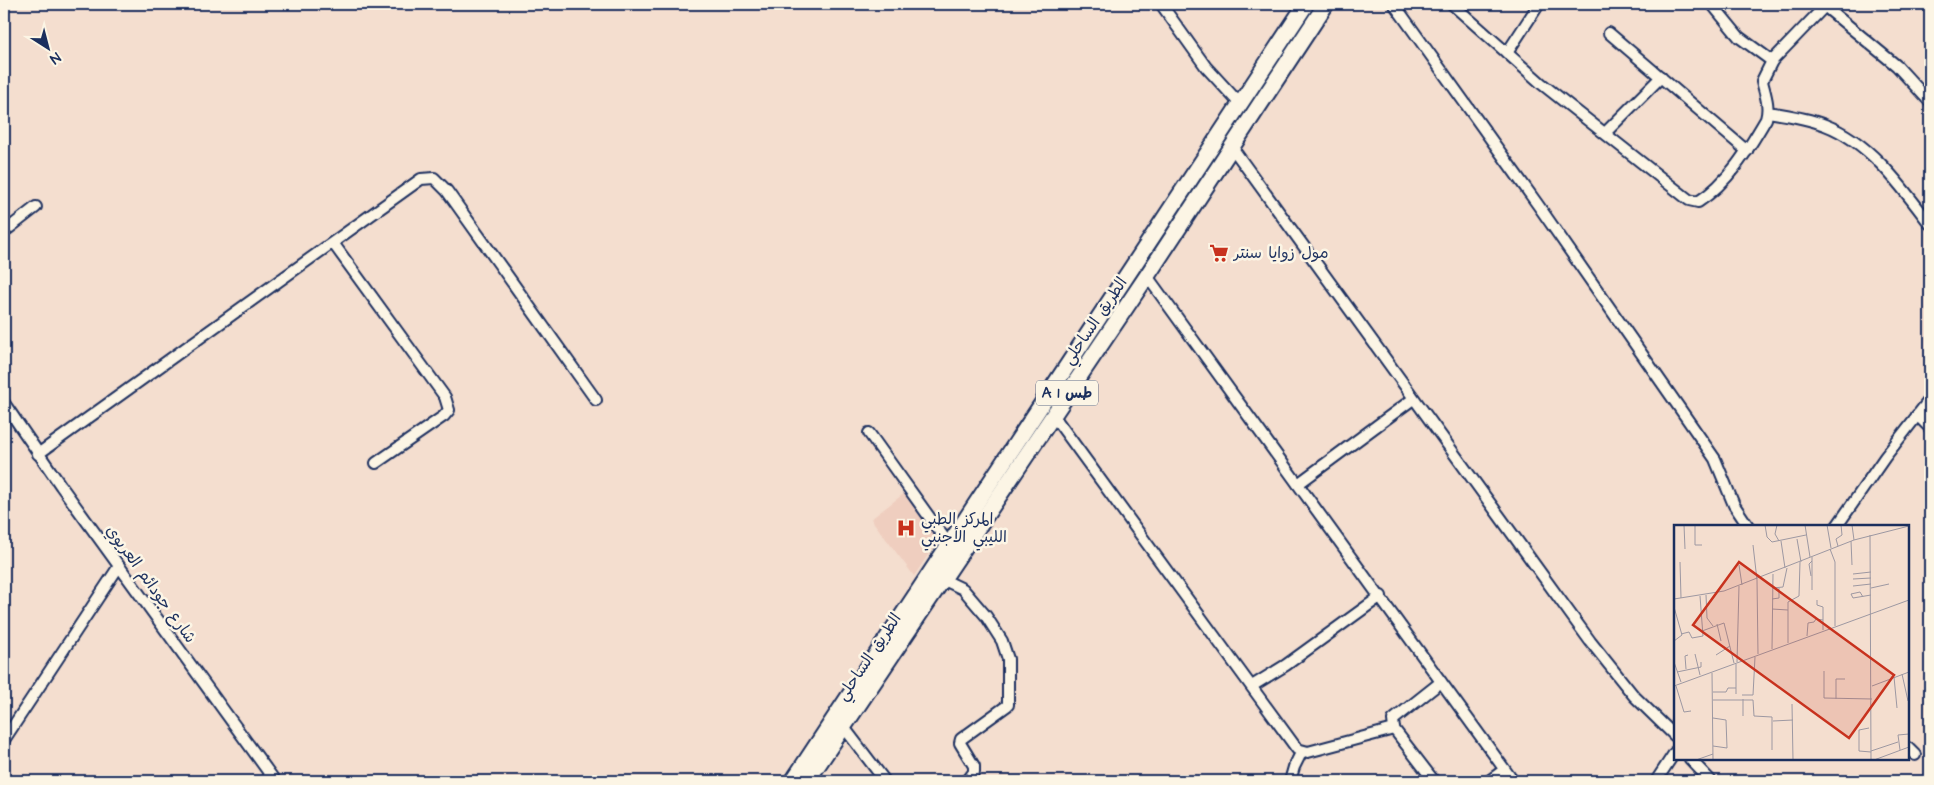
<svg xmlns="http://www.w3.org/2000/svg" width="1934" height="785" viewBox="0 0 1934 785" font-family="'Architects Daughter','Playpen Sans Arabic',sans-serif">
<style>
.built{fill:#efcebf}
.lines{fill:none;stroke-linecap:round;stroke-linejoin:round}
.minor-casing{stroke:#1b2f5e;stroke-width:14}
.highway-casing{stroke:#1b2f5e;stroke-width:19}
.minor{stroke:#fcf5e5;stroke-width:10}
.highway{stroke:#fcf5e5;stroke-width:15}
.labels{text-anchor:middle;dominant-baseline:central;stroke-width:5;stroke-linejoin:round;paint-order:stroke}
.shield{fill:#fcf5e5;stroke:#5e6a86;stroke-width:1}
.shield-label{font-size:15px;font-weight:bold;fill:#1b2f5e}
.poi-label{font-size:16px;fill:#1b2f5e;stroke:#fcf5e5;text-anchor:start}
.street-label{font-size:16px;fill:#1b2f5e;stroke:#fcf5e5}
.inset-road{fill:none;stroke:#9d98a2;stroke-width:1}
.view{fill:#c8321e;fill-opacity:0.15;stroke:#c8321e;stroke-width:2.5}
.inset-edge{fill:none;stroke:#1b2f5e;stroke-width:2.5}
</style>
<rect width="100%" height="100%" fill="#f4decf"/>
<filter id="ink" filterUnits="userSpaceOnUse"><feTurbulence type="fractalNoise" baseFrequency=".02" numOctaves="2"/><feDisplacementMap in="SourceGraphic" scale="10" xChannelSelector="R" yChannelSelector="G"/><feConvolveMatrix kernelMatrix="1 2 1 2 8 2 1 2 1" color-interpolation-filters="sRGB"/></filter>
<g filter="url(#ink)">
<path class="built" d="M906 492 940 537 914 576 871 519Z"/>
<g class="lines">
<g class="minor-casing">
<g id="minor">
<path d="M1161 4 1206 67 1240 104"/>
<path d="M1394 4 1538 205 1715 459 1734 505 1748 526"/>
<path d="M1452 4 1542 84 1689 200 1698 202C1728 183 1748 150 1766 119 1770 106 1765 94 1762 81L1772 61 1824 7"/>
<path d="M1712 4 1739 37 1772 61"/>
<path d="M1822 4 1897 66 1930 102"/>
<path d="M1609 33 1747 151"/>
<path d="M1507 53 1539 4"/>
<path d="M1768 112C1787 115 1807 118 1825 125 1870 142 1902 187 1930 224"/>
<path d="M1605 133 1661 77"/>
<path d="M1231 146 1590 641 1634 696 1675 736"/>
<path d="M4 232 36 207"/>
<path d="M333 243 445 397 449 410 444 416 376 463"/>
<path d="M1147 276 1513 781"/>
<path d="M4 403 61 486 275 781"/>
<path d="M1053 415 1297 749 1308 752 1394 729"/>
<path d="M1917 415 1930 428"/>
<path d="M869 433 950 546"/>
<path d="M38 454 421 179 434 178 447 191 596 400"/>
<path d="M1298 484 1413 399"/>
<path d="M1837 526 1885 457 1930 399"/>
<path d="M942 579 963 589 986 616 1002 641 1008 659V705L961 739 960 743 974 766V772L967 781"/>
<path d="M1252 686 1286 665 1381 596"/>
<path d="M843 726 885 781"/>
<path d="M4 740 119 566"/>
<path d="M1908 748 1915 755"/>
<path d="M1690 759 1711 781"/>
<path d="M1290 781 1294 767 1302 751"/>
<path d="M1434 781 1394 729 1393 720 1441 682"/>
<path d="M1489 781 1504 770"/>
<path d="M1656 781 1675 752"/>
</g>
</g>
<g class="highway-casing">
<g id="highway">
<path d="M793 781 1306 4"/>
<path d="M807 781 1147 276 1326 4"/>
</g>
</g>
<use href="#minor" class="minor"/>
<use href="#highway" class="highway"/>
</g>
</g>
<defs>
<g id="supermarket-bare" transform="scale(1.5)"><path d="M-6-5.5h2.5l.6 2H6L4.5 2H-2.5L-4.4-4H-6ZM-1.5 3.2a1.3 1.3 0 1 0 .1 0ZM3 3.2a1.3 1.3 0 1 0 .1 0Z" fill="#c8321e" stroke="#fcf5e5" stroke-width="2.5" paint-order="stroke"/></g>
<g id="hospital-bare" transform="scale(1.5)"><path d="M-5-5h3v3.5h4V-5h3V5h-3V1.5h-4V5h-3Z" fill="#c8321e" stroke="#fcf5e5" stroke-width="2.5" paint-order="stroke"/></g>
</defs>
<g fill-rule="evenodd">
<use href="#supermarket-bare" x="1219" y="253"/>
<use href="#hospital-bare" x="906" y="528"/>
</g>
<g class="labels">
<rect class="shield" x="1036" y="380.5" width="62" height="25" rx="4"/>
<g class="shield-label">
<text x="1067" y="393">A 1 طس</text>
</g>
<g class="poi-label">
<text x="1234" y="253">مول زوايا سنتر</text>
<text x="921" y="519">المركز الطبي<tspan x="921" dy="18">الليبي الأجنبي</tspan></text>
</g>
<g class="street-label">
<text transform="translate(1095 321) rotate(-56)">الطريق الساحلي</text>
<text transform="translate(151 584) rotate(54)">شارع جودائم العريوي</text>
<text transform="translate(869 657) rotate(-56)">الطريق الساحلي</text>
</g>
</g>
<g transform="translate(1674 525)">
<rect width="235" height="235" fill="#f4decf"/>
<path class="inset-road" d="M10 0 11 24M21 0V20H28M91 0 93 12 98 17 132 10M103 0 101 9 105 16M131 0 136 32M153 0 157 23M178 0 180 15M196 10 197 235M123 14 127 37M107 16 111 43M177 16 178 40M79 20 83 55M164 21 162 14 168 10 167 0M156 24 161 37V101M6 37 7 73M65 40 68 60M179 49 197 47M137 51 135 39 138 36M179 54 197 53M83 55 84 129M179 61 197 59M99 63 109 62 113 43M197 63 215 59M138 65V32M177 69 179 73 197 70M177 69 186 67 189 72M32 70 33 93 39 101M0 74 50 66 180 15 235 1M98 74 105 73V63M143 75V80L149 82V105M114 77 125 71 126 37M114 77V118M0 82 8 110 0 116M98 84 114 85M43 99 47 116M28 106 50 98 60 138M7 109 15 107 18 113 29 111 26 71M133 111 134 98 140 97 142 94 149 95M98 124 99 49M21 129 26 150M42 130 56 121M0 137 7 157M63 137 65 61M62 139V169M12 144 11 131 14 130M150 146V173L198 174M3 147 27 142V137M38 148 39 235M228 149 234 176M220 152 223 183M0 161 235 75M2 161 10 187 17 186M198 161 235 147M39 167H52L54 163H62M68 170H79L81 132M162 174V154H171M39 175H79L80 191 98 192V225M118 179 119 235M69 191V174M39 193 52 195 53 223 39 221M99 196 119 195M195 203 185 205V226L197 227M226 225 224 210 235 209M197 226 224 217M22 235 39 229M200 235 235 222"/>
<path class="view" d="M65 37 220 150 175 213 19 100Z"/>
<rect width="235" height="235" class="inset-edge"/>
</g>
<rect width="1934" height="785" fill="none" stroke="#fcf5e5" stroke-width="20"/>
<rect x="10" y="10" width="1914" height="765" fill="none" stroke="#1b2f5e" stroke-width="2" filter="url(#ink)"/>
<g transform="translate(48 48) rotate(144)" stroke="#fcf5e5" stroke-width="4" paint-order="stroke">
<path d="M0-4L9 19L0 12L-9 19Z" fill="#1b2f5e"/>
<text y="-8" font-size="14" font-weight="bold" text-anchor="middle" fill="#1b2f5e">N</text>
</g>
</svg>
